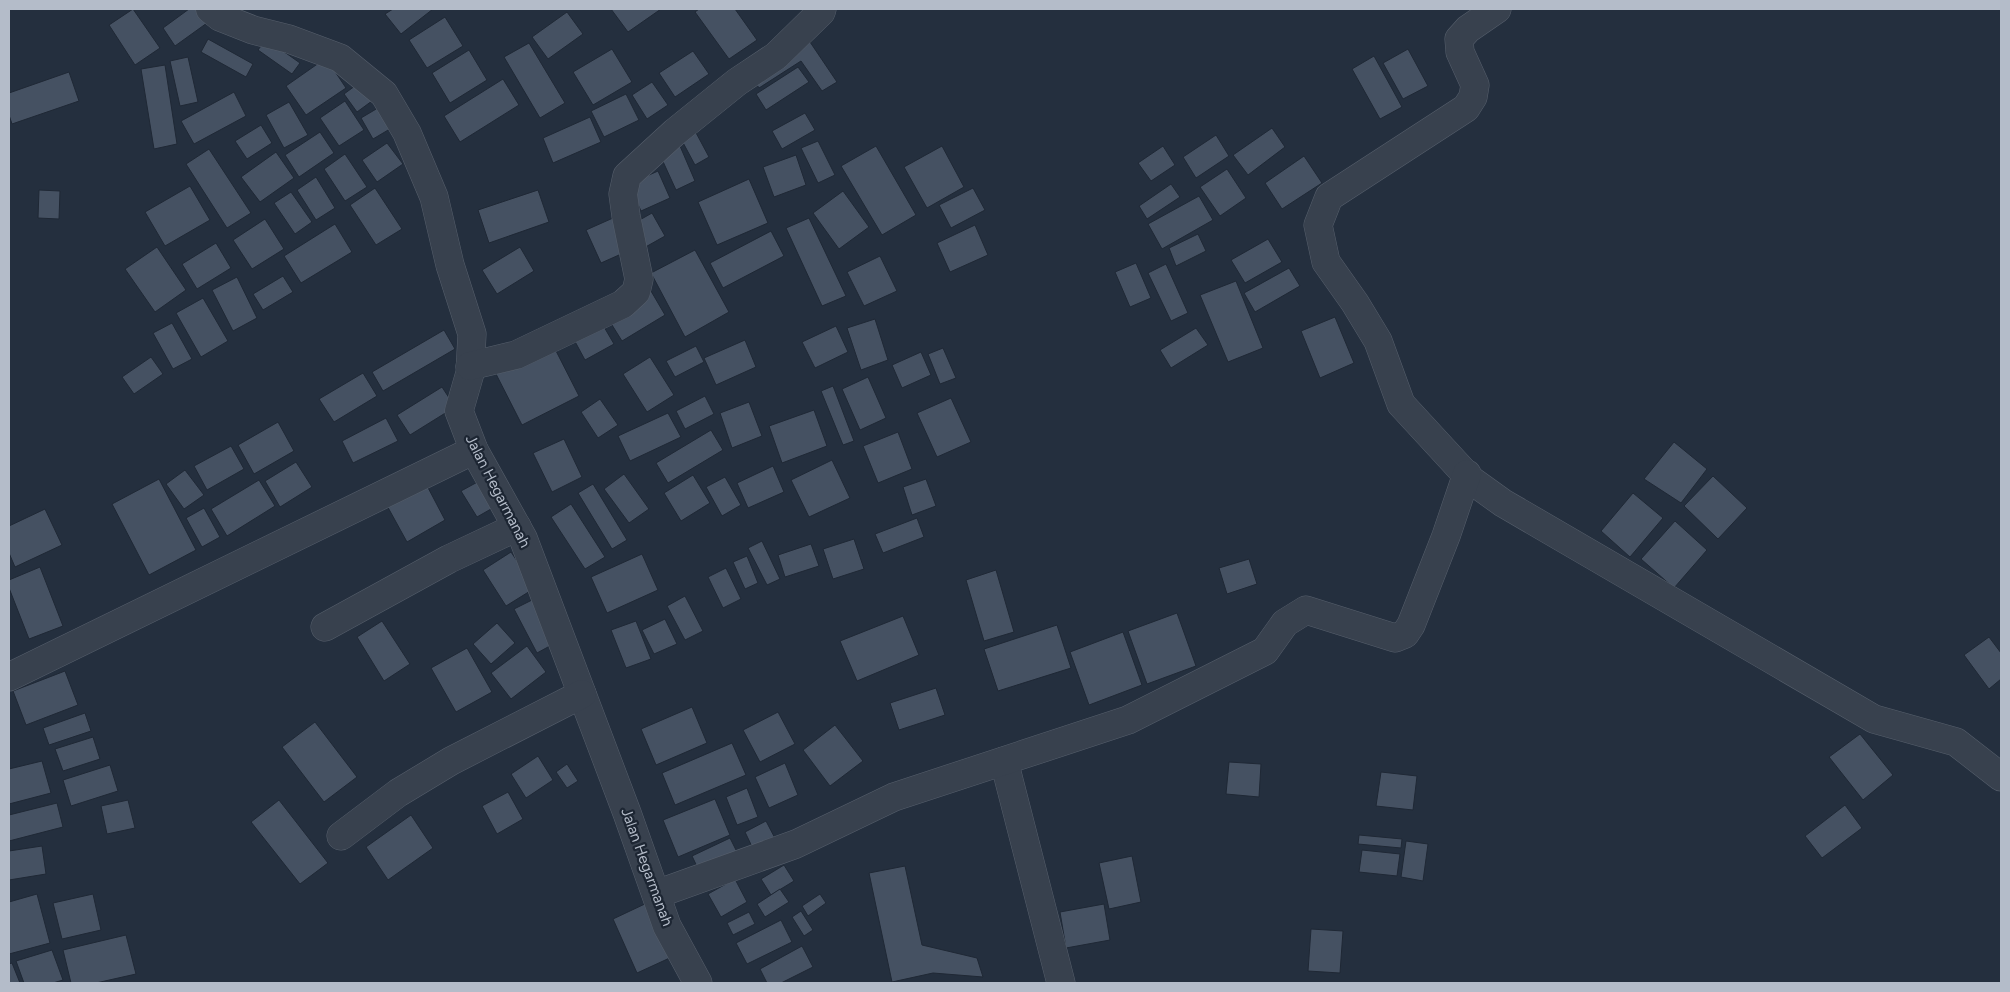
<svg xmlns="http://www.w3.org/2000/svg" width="2010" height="992" viewBox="0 0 2010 992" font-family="Figtree,sans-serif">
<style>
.building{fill:#455162;stroke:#1f2835}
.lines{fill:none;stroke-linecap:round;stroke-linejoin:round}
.street-casing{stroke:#565f6c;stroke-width:29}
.street{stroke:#38414e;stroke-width:28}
.labels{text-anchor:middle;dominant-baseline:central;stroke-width:4.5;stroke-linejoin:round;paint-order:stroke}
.street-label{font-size:15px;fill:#b4bcc9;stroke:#1d2633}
</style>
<rect width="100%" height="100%" fill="#242f3e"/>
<g class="building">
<path d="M133 9 160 48 135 65 109 25Z"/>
<path d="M189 9H196L207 23 175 46 163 28Z"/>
<path d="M393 9H433L401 34 385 14Z"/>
<path d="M611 9H661L628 32Z"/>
<path d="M699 9H735L757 40 729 59 695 12Z"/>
<path d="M567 12 583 34 548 59 532 37Z"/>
<path d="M445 17 463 46 427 68 409 40Z"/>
<path d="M208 39 253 64 246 77 201 52Z"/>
<path d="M266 39 300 63 292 74 258 50Z"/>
<path d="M808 39 837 82 822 91 801 61 759 88 752 77Z"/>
<path d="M529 43 565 103 540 118 504 57Z"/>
<path d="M612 49 632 82 593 105 573 72Z"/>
<path d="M1408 49 1428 86 1403 99 1383 63Z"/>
<path d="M469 50 487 80 450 103 432 73Z"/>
<path d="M693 51 709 74 675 97 659 73Z"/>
<path d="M1374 56 1402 107 1380 119 1352 69Z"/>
<path d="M188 57 198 102 180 106 170 61Z"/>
<path d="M326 58 346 88 306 115 286 86Z"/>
<path d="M165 65 177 144 154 149 141 69Z"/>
<path d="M798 67 809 82 766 110 756 94Z"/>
<path d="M69 72 79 101 12 124 9 115V93Z"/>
<path d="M503 79 519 105 460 142 444 116Z"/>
<path d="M363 80 376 98 357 112 344 94Z"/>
<path d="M652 82 668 105 647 119 632 95Z"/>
<path d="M234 92 246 116 194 144 181 121Z"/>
<path d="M626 94 639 120 604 137 591 111Z"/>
<path d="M345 101 364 130 339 146 320 118Z"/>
<path d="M289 102 308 135 284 148 266 115Z"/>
<path d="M388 102 400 123 373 139 361 118Z"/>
<path d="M805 113 815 130 782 149 772 131Z"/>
<path d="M590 117 601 142 553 163 543 138Z"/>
<path d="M261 125 272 143 247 159 235 141Z"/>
<path d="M1272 128 1285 147 1248 175 1233 155Z"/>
<path d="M694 129 709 157 695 165 680 137Z"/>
<path d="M320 132 334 153 299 177 285 155Z"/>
<path d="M1216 135 1229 156 1196 178 1183 157Z"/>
<path d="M818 141 835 175 818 183 801 148Z"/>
<path d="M387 143 403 164 377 182 362 160Z"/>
<path d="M680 146 695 181 676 190 660 155Z"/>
<path d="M876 146 916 215 882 235 841 166Z"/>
<path d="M942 146 964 187 927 208 904 167Z"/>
<path d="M1163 146 1175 165 1151 181 1138 163Z"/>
<path d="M209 149 251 213 227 228 186 164Z"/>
<path d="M276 152 294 178 260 202 241 177Z"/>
<path d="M345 154 367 187 345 201 324 169Z"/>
<path d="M796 155 806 185 774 197 763 167Z"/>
<path d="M1304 156 1322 183 1282 209 1265 183Z"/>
<path d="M1227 169 1246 198 1220 216 1200 187Z"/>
<path d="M658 171 670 198 641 211 629 184Z"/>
<path d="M316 177 335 208 316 220 297 190Z"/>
<path d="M749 179 768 223 717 245 698 202Z"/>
<path d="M1171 184 1180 197 1147 219 1139 206Z"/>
<path d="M190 186 210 220 165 246 145 212Z"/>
<path d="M375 188 402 229 376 245 350 205Z"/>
<path d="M973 188 985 210 951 228 939 205Z"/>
<path d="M39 190 60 191 59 219 38 218Z"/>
<path d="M538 190 549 222 489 243 478 210Z"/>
<path d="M843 191 869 227 839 249 813 213Z"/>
<path d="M291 192 312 222 295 234 274 203Z"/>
<path d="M1199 196 1213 220 1162 249 1148 224Z"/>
<path d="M652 213 665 236 642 249 629 226Z"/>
<path d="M613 218 628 251 601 263 586 230Z"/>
<path d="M809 218 846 296 822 306 786 228Z"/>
<path d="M265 219 284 249 252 269 233 240Z"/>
<path d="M335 224 352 252 301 283 284 256Z"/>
<path d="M975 225 988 255 950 272 937 243Z"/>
<path d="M771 231 784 256 723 288 710 263Z"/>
<path d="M1198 234 1206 251 1176 266 1169 248Z"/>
<path d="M1268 239 1282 262 1245 283 1231 260Z"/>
<path d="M216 243 231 268 197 289 182 264Z"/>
<path d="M157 247 186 290 155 312 125 269Z"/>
<path d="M520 247 534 271 497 294 482 270Z"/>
<path d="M695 250 729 312 685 337 651 273Z"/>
<path d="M880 256 897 291 864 306 847 272Z"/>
<path d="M1136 263 1151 298 1130 307 1115 272Z"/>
<path d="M1166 264 1188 313 1171 321 1148 273Z"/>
<path d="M1289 268 1300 286 1255 312 1244 293Z"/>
<path d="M283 276 293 292 263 310 253 294Z"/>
<path d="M237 277 257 318 233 331 212 290Z"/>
<path d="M1236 281 1263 348 1228 362 1200 295Z"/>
<path d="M651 291 665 315 622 341 607 317Z"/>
<path d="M203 298 228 341 201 357 176 313Z"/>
<path d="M1335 317 1354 363 1320 378 1301 331Z"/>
<path d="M875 319 888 360 861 370 847 328Z"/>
<path d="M600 320 614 344 585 360 572 336Z"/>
<path d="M172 323 192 359 173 369 153 333Z"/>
<path d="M836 326 848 352 815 368 802 342Z"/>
<path d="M1196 328 1208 345 1171 368 1160 350Z"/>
<path d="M444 330 455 349 383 391 372 372Z"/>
<path d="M745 340 756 367 716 385 704 358Z"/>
<path d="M552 343 579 396 522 425 495 372Z"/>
<path d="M696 346 704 362 675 377 666 361Z"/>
<path d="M943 348 956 378 940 384 928 354Z"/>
<path d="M921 352 931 375 902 388 892 365Z"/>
<path d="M151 357 163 374 134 394 122 377Z"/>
<path d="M650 357 674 395 647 412 623 374Z"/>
<path d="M363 373 377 396 334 422 319 399Z"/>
<path d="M868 377 886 418 860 430 842 389Z"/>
<path d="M833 386 854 441 843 445 821 391Z"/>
<path d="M442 387 455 407 410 435 397 415Z"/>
<path d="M705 396 714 414 685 429 676 411Z"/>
<path d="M951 398 971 442 937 457 917 413Z"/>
<path d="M600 399 618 425 598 438 581 412Z"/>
<path d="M749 402 762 436 732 448 720 413Z"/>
<path d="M814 410 827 446 782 463 769 426Z"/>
<path d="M668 413 681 437 630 461 618 436Z"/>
<path d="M386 418 398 441 353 463 342 441Z"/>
<path d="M278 422 294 451 254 474 238 445Z"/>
<path d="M711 430 723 450 668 483 656 463Z"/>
<path d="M898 432 912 469 878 483 863 446Z"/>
<path d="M564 439 582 477 552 492 533 453Z"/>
<path d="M1674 442 1707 469 1681 503 1644 479Z"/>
<path d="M231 446 244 469 207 490 194 466Z"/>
<path d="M832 460 850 498 809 517 791 480Z"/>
<path d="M296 462 312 487 280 507 265 481Z"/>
<path d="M773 466 784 492 748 508 737 483Z"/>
<path d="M185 470 204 495 184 509 166 484Z"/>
<path d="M624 474 649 509 629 523 604 489Z"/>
<path d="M693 475 710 503 681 521 664 493Z"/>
<path d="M1713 476 1747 508 1718 539 1684 506Z"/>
<path d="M725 477 741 505 722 516 706 487Z"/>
<path d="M159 479 196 550 149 575 112 504Z"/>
<path d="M483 479 498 505 477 517 461 491Z"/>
<path d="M926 479 936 506 912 515 903 487Z"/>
<path d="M259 480 275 506 227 536 211 509Z"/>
<path d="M424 480 445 520 407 542 385 502Z"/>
<path d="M593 484 627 540 612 549 578 493Z"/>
<path d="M1633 493 1663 518 1630 557 1601 531Z"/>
<path d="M571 504 605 557 585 569 551 517Z"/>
<path d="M204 508 220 537 202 547 186 518Z"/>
<path d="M45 509 62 545 15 567 9 553V526Z"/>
<path d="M917 518 924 537 883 553 875 534Z"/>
<path d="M1675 521 1707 550 1674 588 1641 559Z"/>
<path d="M854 539 864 569 833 579 823 549Z"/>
<path d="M762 541 780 579 767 585 748 548Z"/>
<path d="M811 544 819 566 785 577 778 555Z"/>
<path d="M511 552 535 588 506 606 483 570Z"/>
<path d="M642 554 658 590 607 613 591 577Z"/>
<path d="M747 556 758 583 745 589 733 562Z"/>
<path d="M1249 559 1257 584 1227 594 1219 568Z"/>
<path d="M40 567 63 626 29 639 9 588V580Z"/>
<path d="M726 568 741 599 723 608 708 577Z"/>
<path d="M996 570 1014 632 984 641 966 580Z"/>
<path d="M685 596 703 631 685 640 667 606Z"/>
<path d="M536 598 559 641 537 653 514 609Z"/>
<path d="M1177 613 1196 666 1147 684 1128 631Z"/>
<path d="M903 616 919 655 857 681 840 641Z"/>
<path d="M665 619 677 644 654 654 642 630Z"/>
<path d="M382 621 410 664 384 681 357 637Z"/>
<path d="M636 621 651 659 626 668 611 630Z"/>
<path d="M497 623 515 643 491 664 473 644Z"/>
<path d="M1057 625 1071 668 998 691 984 649Z"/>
<path d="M1123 632 1142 685 1089 705 1070 652Z"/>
<path d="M1989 637 2001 653V679L1989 689 1964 655Z"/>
<path d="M527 646 546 672 511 699 491 673Z"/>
<path d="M467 648 492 692 456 712 431 668Z"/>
<path d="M65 671 78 705 26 725 13 691Z"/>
<path d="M936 688 945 715 899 730 890 703Z"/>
<path d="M692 707 707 743 656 765 641 729Z"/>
<path d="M778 712 795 744 760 762 743 730Z"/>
<path d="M85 713 91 731 49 745 43 728Z"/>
<path d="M315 722 357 777 324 802 282 747Z"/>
<path d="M835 725 863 761 830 786 803 750Z"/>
<path d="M1860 734 1893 775 1863 800 1829 757Z"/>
<path d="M93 737 100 759 63 771 55 749Z"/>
<path d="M732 743 746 775 675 805 662 773Z"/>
<path d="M538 756 553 780 526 798 511 774Z"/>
<path d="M42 761 51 793 9 804V769Z"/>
<path d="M1229 762 1261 764 1259 797 1226 794Z"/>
<path d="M785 763 798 795 769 808 755 777Z"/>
<path d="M567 764 578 781 567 788 556 772Z"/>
<path d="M110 765 118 791 71 806 63 780Z"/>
<path d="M1381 772 1417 776 1413 810 1376 806Z"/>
<path d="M747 788 758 817 737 825 726 797Z"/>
<path d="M508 792 523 819 497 834 482 806Z"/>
<path d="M715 799 730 835 678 857 663 820Z"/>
<path d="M128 800 135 828 107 834 101 806Z"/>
<path d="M279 800 328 863 300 884 251 822Z"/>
<path d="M57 803 63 827 9 841V815Z"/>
<path d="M1845 805 1862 828 1822 858 1805 836Z"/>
<path d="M411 815 433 848 388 880 366 847Z"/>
<path d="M766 821 778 844 756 855 745 832Z"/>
<path d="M1359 835 1402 839 1401 848 1358 844Z"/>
<path d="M730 838 740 858 702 877 692 856Z"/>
<path d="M1406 841 1428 844 1423 881 1401 877Z"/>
<path d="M42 846 46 874 9 880V851Z"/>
<path d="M1362 850 1400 854 1397 876 1359 872Z"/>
<path d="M1132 856 1141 902 1109 909 1099 863Z"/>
<path d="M784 865 794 881 771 895 761 879Z"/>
<path d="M905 866 922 945 977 958 983 977 933 973 892 982 869 873Z"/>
<path d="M735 879 747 902 721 917 708 894Z"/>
<path d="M780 889 789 902 765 917 757 904Z"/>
<path d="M37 894 50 943 9 954V902Z"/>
<path d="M93 894 101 930 62 939 53 903Z"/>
<path d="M820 894 826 903 808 916 802 906Z"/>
<path d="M649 902 674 956 637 973 613 919Z"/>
<path d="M1104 904 1110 940 1066 948 1060 912Z"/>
<path d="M801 911 813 930 804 936 792 917Z"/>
<path d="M749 912 755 924 733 935 727 923Z"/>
<path d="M781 920 792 942 747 964 736 943Z"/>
<path d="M1311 929 1343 931 1340 973 1308 971Z"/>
<path d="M126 935 136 974 96 983H71L63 950Z"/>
<path d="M802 946 813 967 781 983H767L760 969Z"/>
<path d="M52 950 63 980 53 983H24L16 961Z"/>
<path d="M12 963 20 983H9V964Z"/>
</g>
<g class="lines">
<g class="street-casing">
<g id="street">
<path d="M210 9 220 17 253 30 289 39 340 58 384 94 407 133 434 197 450 265 472 334 470 373 459 411 474 450 523 538 627 813 667 926 698 983"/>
<path d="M1497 9 1468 29 1459 39 1460 52 1475 85 1473 97 1466 108 1329 197 1318 225 1326 262 1355 303 1378 341 1401 404 1471 480 1503 503 1874 719 1956 742 2001 777"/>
<path d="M470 366 516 355 623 304 636 292 639 279 626 216 623 194 627 176 675 132 737 82 776 56 821 12 822 9"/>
<path d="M325 627 449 559 517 527"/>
<path d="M9 677 474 450"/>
<path d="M1004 761 1061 983"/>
<path d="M341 836 398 793 451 761 582 694"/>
<path d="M657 894 796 844 894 797 1128 720 1265 651 1285 623 1306 610 1395 638 1405 634 1411 625 1446 536 1467 474"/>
</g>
</g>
<use href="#street" class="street"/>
</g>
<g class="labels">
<g class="street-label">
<text transform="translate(498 491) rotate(63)">Jalan Hegarmanah</text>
<text transform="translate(647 867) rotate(70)">Jalan Hegarmanah</text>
</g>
</g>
<rect width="2010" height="992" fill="none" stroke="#b4bcc9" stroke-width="20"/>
</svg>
